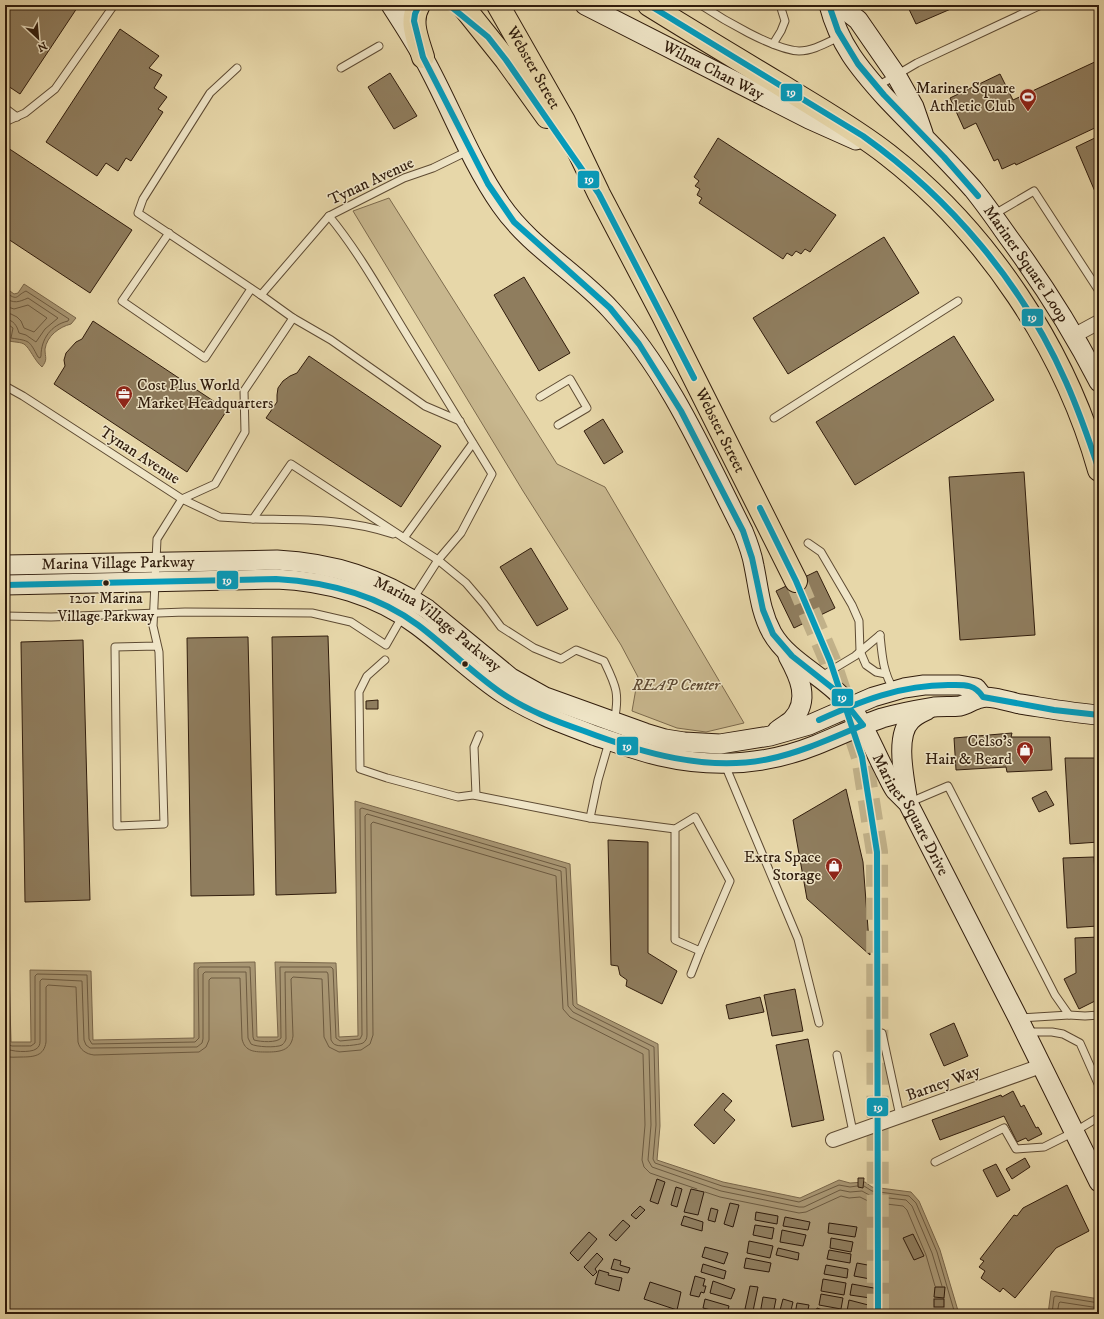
<svg xmlns="http://www.w3.org/2000/svg" width="1104" height="1319" viewBox="0 0 1104 1319" font-family="'IM FELL DW Pica',serif">
<style>
.green{fill:#c8b78e;stroke:#7c6a4d}
.water{fill:#a99774;stroke:#79664a}
.lines{fill:none;stroke-linecap:round;stroke-linejoin:round}
.shore{stroke:#6c5a40;stroke-width:1}
.building{fill:#8f7d5e;stroke:#301c0c}
.primary-tunnel{stroke:#c2b28a;stroke-width:22;stroke-dasharray:22 11;stroke-linecap:butt}
.lane-casing{stroke:#5e4b33;stroke-width:9}
.street-casing{stroke:#5e4b33;stroke-width:16}
.secondary-casing{stroke:#301c0c;stroke-width:21}
.primary-casing{stroke:#301c0c;stroke-width:24}
.lane{stroke:#efe5c7;stroke-width:7}
.street{stroke:#efe5c7;stroke-width:14}
.secondary{stroke:#efe5c7;stroke-width:19}
.primary{stroke:#e7d7a9;stroke-width:22}
.bus-1-casing{stroke:#efe5c7;stroke-width:9}
.bus-1{stroke:#059bbb;stroke-width:6}
.bus-dot{fill:#301c0c;stroke:#efe5c7;stroke-width:1.5}
.labels{text-anchor:middle;dominant-baseline:central;stroke-width:3;stroke-linejoin:round;paint-order:stroke}
.bus-label{font-size:15px;fill:#301c0c;stroke:#efe5c7}
.street-label{font-size:16px;fill:#301c0c;stroke:#efe5c7}
.poi-label{font-size:16px;fill:#301c0c;stroke:#efe5c7;text-anchor:end}
.park-label{font-size:16px;font-style:italic;fill:#5e4a33;stroke:#efe5c7}
.line-badge{stroke:#efe5c7;stroke-width:1.5}
.badge-label{font-size:11px;text-anchor:middle;font-weight:bold;fill:#fff}
</style>
<rect width="100%" height="100%" fill="#e7d7a9"/>
<filter id="stains"><feTurbulence type="fractalNoise" baseFrequency=".005" numOctaves="4"/><feColorMatrix values="0 0 0 0 .2 0 0 0 0 .09 0 0 0 0 .02 0 0 0 .5 -.17"/></filter>
<radialGradient id="worn" r=".72"><stop offset=".6" stop-color="#630" stop-opacity="0"/><stop offset="1" stop-color="#630" stop-opacity=".3"/></radialGradient>
<path class="green" d="M389 198 557 464 605 487 744 723 706 732 677 728 632 711 638 677 621 645 523 491 353 211Z"/>
<g class="water">
<path d="M24 284 76 318 71 324C59 327 47 336 45 349 45 358 48 359 42 367 34 360 30 348 24 344 18 341 11 343 5 339V336L9 330 5 327V315L6 312 5 311V290L6 288 14 294 18 293Z"/>
<path d="M355 801 570 864 577 1004 658 1044 660 1126 657 1160 723 1182 800 1198 839 1180 850 1183 865 1182 872 1187 911 1192 919 1201 940 1250 959 1314H5V970H9L11 1042H31L30 970 91 971 93 1040 194 1038V963L255 962 257 1037H278L275 962 336 963 339 1037 358 1036Z"/>
<path d="M1051 1291 1099 1299V1314H1048Z"/>
</g>
<g class="lines">
<g class="shore">
<path d="M5 292C19 302 15 296 26 291L69 319 68 321C51 325 41 339 41 356L40 358 38 357C29 340 30 341 11 338L13 328 9 325 5 324"/>
<path d="M5 298C14 304 19 302 28 298L58 318 45 329 36 342 26 335 19 333C17 326 14 320 5 319"/>
<path d="M5 306 14 309 28 305 47 318 34 332 24 328 21 321 17 317 11 314 5 313"/>
<path d="M5 974 7 1042 9 1045 12 1046H31L35 1043V976L37 974 87 975 89 1039 92 1044 195 1042 199 1038 198 969 200 967H250L253 1037 254 1040C261 1042 277 1043 281 1038L280 967H331L333 969 336 1038 340 1041 360 1039 362 1035 360 809 362 808 566 868 573 1005 576 1008 654 1047 656 1125 653 1159 655 1163 722 1186 799 1202 839 1185 850 1187 857 1186"/>
<path d="M5 1048C10 1052 31 1053 36 1049 39 1047 40 1045 40 1041V981L42 979 82 981 84 1040 86 1045 90 1048 197 1047 202 1043 203 1039V974L205 972H246L248 1038 251 1044C256 1047 276 1048 282 1045 284 1043 285 1042 286 1039L285 972H327L328 974 331 1040C333 1043 333 1044 336 1045 340 1047 359 1045 363 1043 366 1041 367 1038 367 1035L365 816 367 814 561 871 568 1006 573 1012 649 1050 651 1125 648 1160 652 1167 721 1191 799 1207H804L840 1190 850 1192 862 1191 871 1196 906 1200 912 1206 932 1253 942 1286"/>
<path d="M5 1056C10 1058 16 1057 21 1057 34 1057 44 1056 46 1042V987L48 985 76 987 78 1042C80 1050 86 1054 94 1055L199 1052 206 1047 209 1040V980L211 978H240L242 1039C245 1052 255 1052 267 1052 279 1052 291 1051 293 1036L291 979 293 977 322 979 324 1037 329 1047 339 1052 361 1050 370 1044 373 1035 371 824 373 822 556 876 563 1009 570 1017 643 1054 645 1125 642 1160 644 1167 650 1173 697 1189"/>
<path d="M864 1186 872 1191 909 1196 916 1203 937 1252 955 1314"/>
<path d="M705 1192 720 1197 799 1213 806 1212 841 1196 849 1198 860 1197 870 1202 903 1206 907 1210 926 1255 935 1286"/>
<path d="M1052 1314 1054 1297 1056 1296 1099 1303"/>
<path d="M1057 1314 1059 1303 1060 1302 1099 1308"/>
</g>
</g>
<g class="building">
<path d="M5 5H79L20 94 5 84Z"/>
<path d="M907 5H960L916 24Z"/>
<path d="M120 29 159 56 149 68 162 75 154 88 167 97 158 109 163 112 131 161 126 158 118 171 106 163 97 176 46 142Z"/>
<path d="M1099 60V126L1016 165 1015 163 1002 169 998 159 994 161 976 123 964 129 950 98 1000 74 1013 100Z"/>
<path d="M390 73 417 116 394 129 368 87Z"/>
<path d="M1099 136V201L1076 147Z"/>
<path d="M718 138 836 215 810 252 805 249 801 254 796 251 792 256 787 253 783 259 699 203 702 198 697 195 700 189 695 186 699 181 694 177Z"/>
<path d="M5 146 132 230 90 293 5 237Z"/>
<path d="M884 237 919 293 788 374 753 318Z"/>
<path d="M524 277 570 353 539 371 494 295Z"/>
<path d="M93 321 227 410 187 472 54 384 65 366 64 360 66 353 76 342 82 339Z"/>
<path d="M954 336 994 400 855 485 816 422Z"/>
<path d="M309 356 441 446 401 507 266 418 277 402V395L278 388 283 381 290 376 297 373Z"/>
<path d="M603 419 623 452 604 464 584 431Z"/>
<path d="M1024 472 1035 635 960 640 949 477Z"/>
<path d="M531 548 568 609 537 626 500 567Z"/>
<path d="M817 571 835 608 794 628 776 591Z"/>
<path d="M328 636 336 893 276 895 272 637Z"/>
<path d="M248 637 254 895 191 896 187 638Z"/>
<path d="M83 640 90 900 25 902 21 642Z"/>
<path d="M5 649 9 905 5 906Z"/>
<path d="M378 700V709H366V701Z"/>
<path d="M1012 733 1011 737H1050L1052 770 1007 772 1006 767 956 770 954 738Z"/>
<path d="M1065 758H1097L1099 784V842L1070 844Z"/>
<path d="M846 789 863 862 870 955 807 899 793 820Z"/>
<path d="M1046 791 1054 805 1039 812 1032 798Z"/>
<path d="M608 840 648 842V953L677 971 662 1004 626 986 627 980 620 975 618 966 611 965Z"/>
<path d="M1094 857 1098 926 1067 928 1063 858Z"/>
<path d="M1099 937V999L1079 1009 1064 979 1076 973 1075 938Z"/>
<path d="M795 989 803 1031 772 1036 764 995Z"/>
<path d="M760 997 764 1012 729 1019 726 1005Z"/>
<path d="M954 1023 968 1056 944 1066 930 1034Z"/>
<path d="M808 1039 824 1120 792 1127 776 1045Z"/>
<path d="M1013 1091 1021 1107 1024 1105 1036 1128 1038 1127 1042 1134 1028 1141 1026 1138 1017 1142 1004 1116 940 1140 932 1120 1001 1095 1002 1097Z"/>
<path d="M723 1093 732 1101 724 1110 735 1120 714 1144 694 1125Z"/>
<path d="M1025 1158 1030 1167 1012 1179 1006 1169Z"/>
<path d="M996 1164 1010 1190 997 1197 983 1170Z"/>
<path d="M858 1178H864L863 1188 858 1187Z"/>
<path d="M657 1179 665 1182 658 1204 650 1201Z"/>
<path d="M1067 1185 1089 1231 1056 1248 1015 1298 1003 1288 1000 1292 981 1278 985 1271 979 1267 984 1261 980 1259 1014 1215 1017 1216 1023 1208Z"/>
<path d="M676 1187 682 1189 677 1207 671 1205Z"/>
<path d="M691 1189 704 1192 698 1215 684 1212Z"/>
<path d="M730 1203 739 1205 733 1227 724 1224Z"/>
<path d="M640 1206 645 1210 636 1219 631 1215Z"/>
<path d="M711 1208 718 1210 715 1222 708 1220Z"/>
<path d="M756 1212 778 1216 777 1224 755 1220Z"/>
<path d="M684 1216 703 1222 702 1231 681 1225Z"/>
<path d="M785 1217 810 1222 808 1230 783 1226Z"/>
<path d="M623 1220 630 1226 616 1241 609 1235Z"/>
<path d="M829 1223 857 1227 855 1237 828 1233Z"/>
<path d="M755 1225 774 1228 772 1239 753 1235Z"/>
<path d="M782 1230 806 1235 803 1246 780 1242Z"/>
<path d="M589 1232 597 1239 578 1261 570 1253Z"/>
<path d="M913 1234 924 1256 914 1260 903 1238Z"/>
<path d="M831 1238 853 1242 851 1252 830 1248Z"/>
<path d="M749 1241 773 1246 770 1258 747 1253Z"/>
<path d="M705 1247 728 1253 724 1264 702 1257Z"/>
<path d="M778 1248 799 1253 798 1260 776 1255Z"/>
<path d="M829 1250 851 1254 850 1263 827 1259Z"/>
<path d="M597 1253 603 1259 595 1269 597 1272 593 1276 584 1267Z"/>
<path d="M746 1258 771 1263 769 1272 744 1268Z"/>
<path d="M614 1259 621 1261 620 1265 630 1268 628 1273 611 1269Z"/>
<path d="M857 1263 878 1267 876 1273 882 1274 881 1281 854 1276Z"/>
<path d="M703 1264 726 1271 724 1279 701 1272Z"/>
<path d="M826 1265 848 1269 847 1278 824 1274Z"/>
<path d="M599 1270 609 1273 608 1275 622 1278 619 1291 595 1284Z"/>
<path d="M695 1276 705 1279 703 1286H706L704 1293 701 1292 699 1297 690 1295Z"/>
<path d="M823 1279 846 1283 844 1295 821 1291Z"/>
<path d="M713 1281 735 1289 731 1299 710 1293Z"/>
<path d="M650 1282 681 1292 677 1310 644 1299Z"/>
<path d="M852 1284 879 1289 877 1299 850 1295Z"/>
<path d="M750 1286 758 1287 753 1311 745 1309Z"/>
<path d="M935 1287H945L944 1298 934 1297Z"/>
<path d="M821 1294 843 1298 841 1309 819 1305Z"/>
<path d="M763 1297 776 1299 773 1314H760Z"/>
<path d="M705 1299 729 1306 727 1314 703 1308Z"/>
<path d="M783 1299 793 1302 790 1314H779Z"/>
<rect x="934" y="1299" width="10" height="8"/>
<path d="M849 1300 876 1307 874 1314H861L847 1311Z"/>
<path d="M797 1303 809 1305 807 1314H795Z"/>
<path d="M817 1308 825 1311 824 1314H815Z"/>
</g>
<g class="lines">
<path class="primary-tunnel" d="M796 581 830 661 862 757 877 852 878 1314"/>
<g class="lane-casing">
<g id="lane">
<path d="M701 5C722 19 774 50 799 51 813 51 826 43 839 37"/>
<path d="M773 44 781 31 785 21 780 5"/>
<path d="M237 68 210 93 143 199 138 213 261 295"/>
<path d="M341 68 379 46"/>
<path d="M876 87 917 63 1041 5"/>
<path d="M5 108 17 117"/>
<path d="M5 122 25 113 55 89 114 5"/>
<path d="M993 215 1034 191 1099 291"/>
<path d="M329 216C357 250 379 289 402 327 432 376 462 425 492 474L461 533 438 560 404 538 473 443"/>
<path d="M169 233 122 301 205 358 251 289"/>
<path d="M5 386 23 396 182 499 215 484 245 432 244 391 293 318"/>
<path d="M540 397 570 379 587 408 558 425"/>
<path d="M774 418 958 301"/>
<path d="M460 421 425 406 331 340 293 318 261 295 329 216 404 178 433 168 468 151"/>
<path d="M253 519C301 520 346 518 393 534"/>
<path d="M808 543 821 552 852 605 859 621 860 651 866 665 876 672 886 674"/>
<path d="M413 599 438 560 466 583 484 604 501 627 534 648 561 659 576 650 604 661C616 686 620 693 614 722"/>
<path d="M5 616 51 617 185 612 312 613 351 622 386 645 402 617"/>
<path d="M880 635C882 655 883 673 894 690"/>
<path d="M157 646 115 647 117 826 164 824 159 652 153 626 157 539 182 499 220 517 253 519 291 464 404 538"/>
<path d="M385 660 367 676 359 692 360 769 387 778 458 797 473 795 590 818"/>
<path d="M820 677 855 656 880 635"/>
<path d="M609 742 598 780 590 818 675 829V940L700 951 730 881 695 817 675 829"/>
<path d="M725 765 798 939 819 1023"/>
<path d="M476 795 474 747 479 735"/>
<path d="M908 803 948 786 1055 995 1069 1015 1020 1018"/>
<path d="M691 974 700 951"/>
<path d="M1069 1015 1085 1016 1099 1015"/>
<path d="M1026 1032H1052L1063 1034 1080 1043 1099 1086"/>
<path d="M882 1033 900 1116"/>
<path d="M837 1055 853 1132"/>
<path d="M935 1162 1004 1128 1016 1149 1044 1147 1074 1132 1099 1117"/>
</g>
</g>
<g class="street-casing">
<g id="street">
<path d="M1075 335 1099 322"/>
<path d="M833 1140 1041 1066"/>
</g>
</g>
<g class="secondary-casing">
<g id="secondary">
<path id="s1" d="M391 5C402 22 413 39 423 57 450 105 469 159 501 205 530 247 576 272 610 309 668 371 705 456 743 531 748 543 752 554 754 566 759 590 760 611 772 633 788 661 822 675 843 698 862 718 871 744 884 769 887 775 891 784 895 790 899 794 904 799 908 803L1018 1018 1099 1182"/>
<path id="s2" d="M585 5 809 119 856 140"/>
<path id="s3" d="M829 5C839 44 859 68 885 97 914 128 945 157 973 189 986 205 997 221 1009 238 1043 284 1073 331 1099 382"/>
<path d="M834 5 849 13 858 20 896 75 914 107 923 133"/>
<path id="s4" d="M5 565 277 560C333 563 380 578 427 609L511 678 545 697 645 733 665 739 684 742 720 744 770 736 809 725 873 697 904 688 924 685H959L976 688 983 697"/>
<path d="M5 585 276 579C326 581 377 595 417 625 447 647 473 674 504 694 533 713 564 724 596 736 617 743 638 751 660 756 712 768 766 765 816 745 838 736 859 726 882 718 899 713 916 710 934 707 943 706 952 707 960 706 968 704 974 699 981 698 990 695 1010 702 1020 704 1046 708 1072 713 1099 715"/>
<path d="M777 731C781 727 788 724 792 720 811 700 799 676 788 656"/>
<path d="M908 803C905 781 894 736 911 720 916 715 921 713 927 710"/>
</g>
</g>
<g class="primary-casing">
<g id="primary">
<path d="M419 5C409 21 418 40 423 57"/>
<path d="M462 5 506 60 547 117"/>
<path id="s5" d="M498 5 564 121 599 194 663 316 796 581"/>
<path d="M649 5C694 33 739 60 784 87 819 109 855 129 888 155 987 232 1065 349 1099 470"/>
</g>
</g>
<use href="#lane" class="lane"/>
<use href="#street" class="street"/>
<use href="#secondary" class="secondary"/>
<use href="#primary" class="primary"/>
<g class="bus-1-casing">
<g id="bus-1">
<path d="M449 5 488 37 506 60 599 194 694 378"/>
<path d="M649 5 863 136C950 198 1023 284 1066 382 1079 411 1089 440 1099 470"/>
<path d="M829 5 838 31 858 64 884 95 944 157 978 196"/>
<path d="M760 508 796 581 830 661 862 757 877 852 878 1314"/>
<path d="M5 585 276 579C327 582 376 594 418 625 446 646 471 672 500 692 526 710 555 721 584 731 642 753 707 772 769 759 802 752 832 738 863 725L835 690 792 656 773 634 763 610 752 558 743 531 681 411 639 344 610 308 514 222 488 184 423 57 414 21 415 14 419 5"/>
<path d="M819 720C861 701 901 685 948 685 963 685 974 683 983 697L1054 710 1099 715"/>
</g>
</g>
<use href="#bus-1" class="bus-1"/>
</g>
<defs>
<g id="stadium-pin" transform="scale(0.9)"><path d="M0 17L-7.5 6A9.5 9.5 0 1 1 7.5 6Z" fill="#8f2418" stroke="#efe5c7"/><path d="M0-5a6.5 5 0 1 0 0 10a6.5 5 0 1 0 0-10ZM-3.5-1.8h7v3.6h-7Z" fill="#fff"/></g>
<g id="office-pin" transform="scale(0.9)"><path d="M0 17L-7.5 6A9.5 9.5 0 1 1 7.5 6Z" fill="#8f2418" stroke="#efe5c7"/><path d="M-6-3h4V-5.5h4V-3h4V5H-6ZM-1-4.5V-3h2v-1.5ZM-6 0V1H6V0Z" fill="#fff"/></g>
<g id="shop-pin" transform="scale(0.9)"><path d="M0 17L-7.5 6A9.5 9.5 0 1 1 7.5 6Z" fill="#8f2418" stroke="#efe5c7"/><path d="M-5-2.5h2.3a2.7 3.5 0 0 1 5.4 0H5L5.5 6h-11ZM-1.5-2.5h3a1.5 2.3 0 0 0-3 0Z" fill="#fff"/></g>
</defs>
<g fill-rule="evenodd">
<use href="#stadium-pin" x="1028" y="97"/>
<use href="#office-pin" x="124" y="394"/>
<use href="#shop-pin" x="1025" y="750"/>
<use href="#shop-pin" x="834" y="866"/>
</g>
<g class="bus-dot">
<circle cx="106" cy="583" r="3.5"/>
<circle cx="465" cy="664" r="3.5"/>
</g>
<g class="labels">
<g class="bus-label">
<text x="106" y="598">1201 Marina<tspan x="106" dy="18">Village Parkway</tspan></text>
</g>
<g class="street-label">
<text stroke="none"><textPath href="#s5" startOffset="72">Webster Street</textPath></text>
<text stroke="none"><textPath href="#s2" startOffset="144">Wilma Chan Way</textPath></text>
<text transform="translate(371 181) rotate(-25)">Tynan Avenue</text>
<text stroke="none"><textPath href="#s3" startOffset="328">Mariner Square Loop</textPath></text>
<text stroke="none"><textPath href="#s5" startOffset="480">Webster Street</textPath></text>
<text transform="translate(140 455) rotate(33)">Tynan Avenue</text>
<text stroke="none"><textPath href="#s4" startOffset="113">Marina Village Parkway</textPath></text>
<text stroke="none"><textPath href="#s4" startOffset="449">Marina Village Parkway</textPath></text>
<text stroke="none"><textPath href="#s1" startOffset="978">Mariner Square Drive</textPath></text>
<text transform="translate(943 1083) rotate(-20)">Barney Way</text>
</g>
<g class="poi-label">
<text x="1015" y="88">Mariner Square<tspan x="1015" dy="18">Athletic Club</tspan></text>
<text x="137" y="385" text-anchor="start">Cost Plus World<tspan x="137" dy="18">Market Headquarters</tspan></text>
<text x="1012" y="741">Celso's<tspan x="1012" dy="18">Hair &amp; Beard</tspan></text>
<text x="821" y="857">Extra Space<tspan x="821" dy="18">Storage</tspan></text>
</g>
<g class="park-label">
<text x="676" y="685">REAP Center</text>
</g>
</g>
<g class="line-badge">
<rect x="780" y="83" width="23" height="19" rx="4" fill="#059bbb"/>
<rect x="577" y="170" width="23" height="19" rx="4" fill="#059bbb"/>
<rect x="1021" y="308" width="23" height="19" rx="4" fill="#059bbb"/>
<rect x="216" y="570" width="23" height="20" rx="4" fill="#059bbb"/>
<rect x="831" y="688" width="23" height="19" rx="4" fill="#059bbb"/>
<rect x="616" y="736" width="23" height="20" rx="4" fill="#059bbb"/>
<rect x="866" y="1097" width="23" height="20" rx="4" fill="#059bbb"/>
</g>
<g class="badge-label">
<text x="791" y="96">19</text>
<text x="589" y="183">19</text>
<text x="1032" y="321">19</text>
<text x="227" y="584">19</text>
<text x="842" y="701">19</text>
<text x="627" y="750">19</text>
<text x="878" y="1111">19</text>
</g>
<rect width="1104" height="1319" fill="none" stroke="#e7d7a9" stroke-width="20"/>
<rect x="6" y="6" width="1092" height="1307" fill="none" stroke="#301c0c" stroke-width="2"/>
<rect x="10" y="10" width="1084" height="1299" fill="none" stroke="#301c0c"/>
<g transform="translate(38 38) rotate(154)" stroke="#efe5c7" stroke-width="3" paint-order="stroke">
<path d="M0-3L7 15L0 10L-7 15Z" fill="#301c0c"/>
<text y="-6" font-size="11" font-weight="bold" text-anchor="middle" fill="#301c0c">N</text>
</g>
<rect width="100%" height="100%" filter="url(#stains)"/>
<rect width="100%" height="100%" fill="url(#worn)"/>
</svg>
